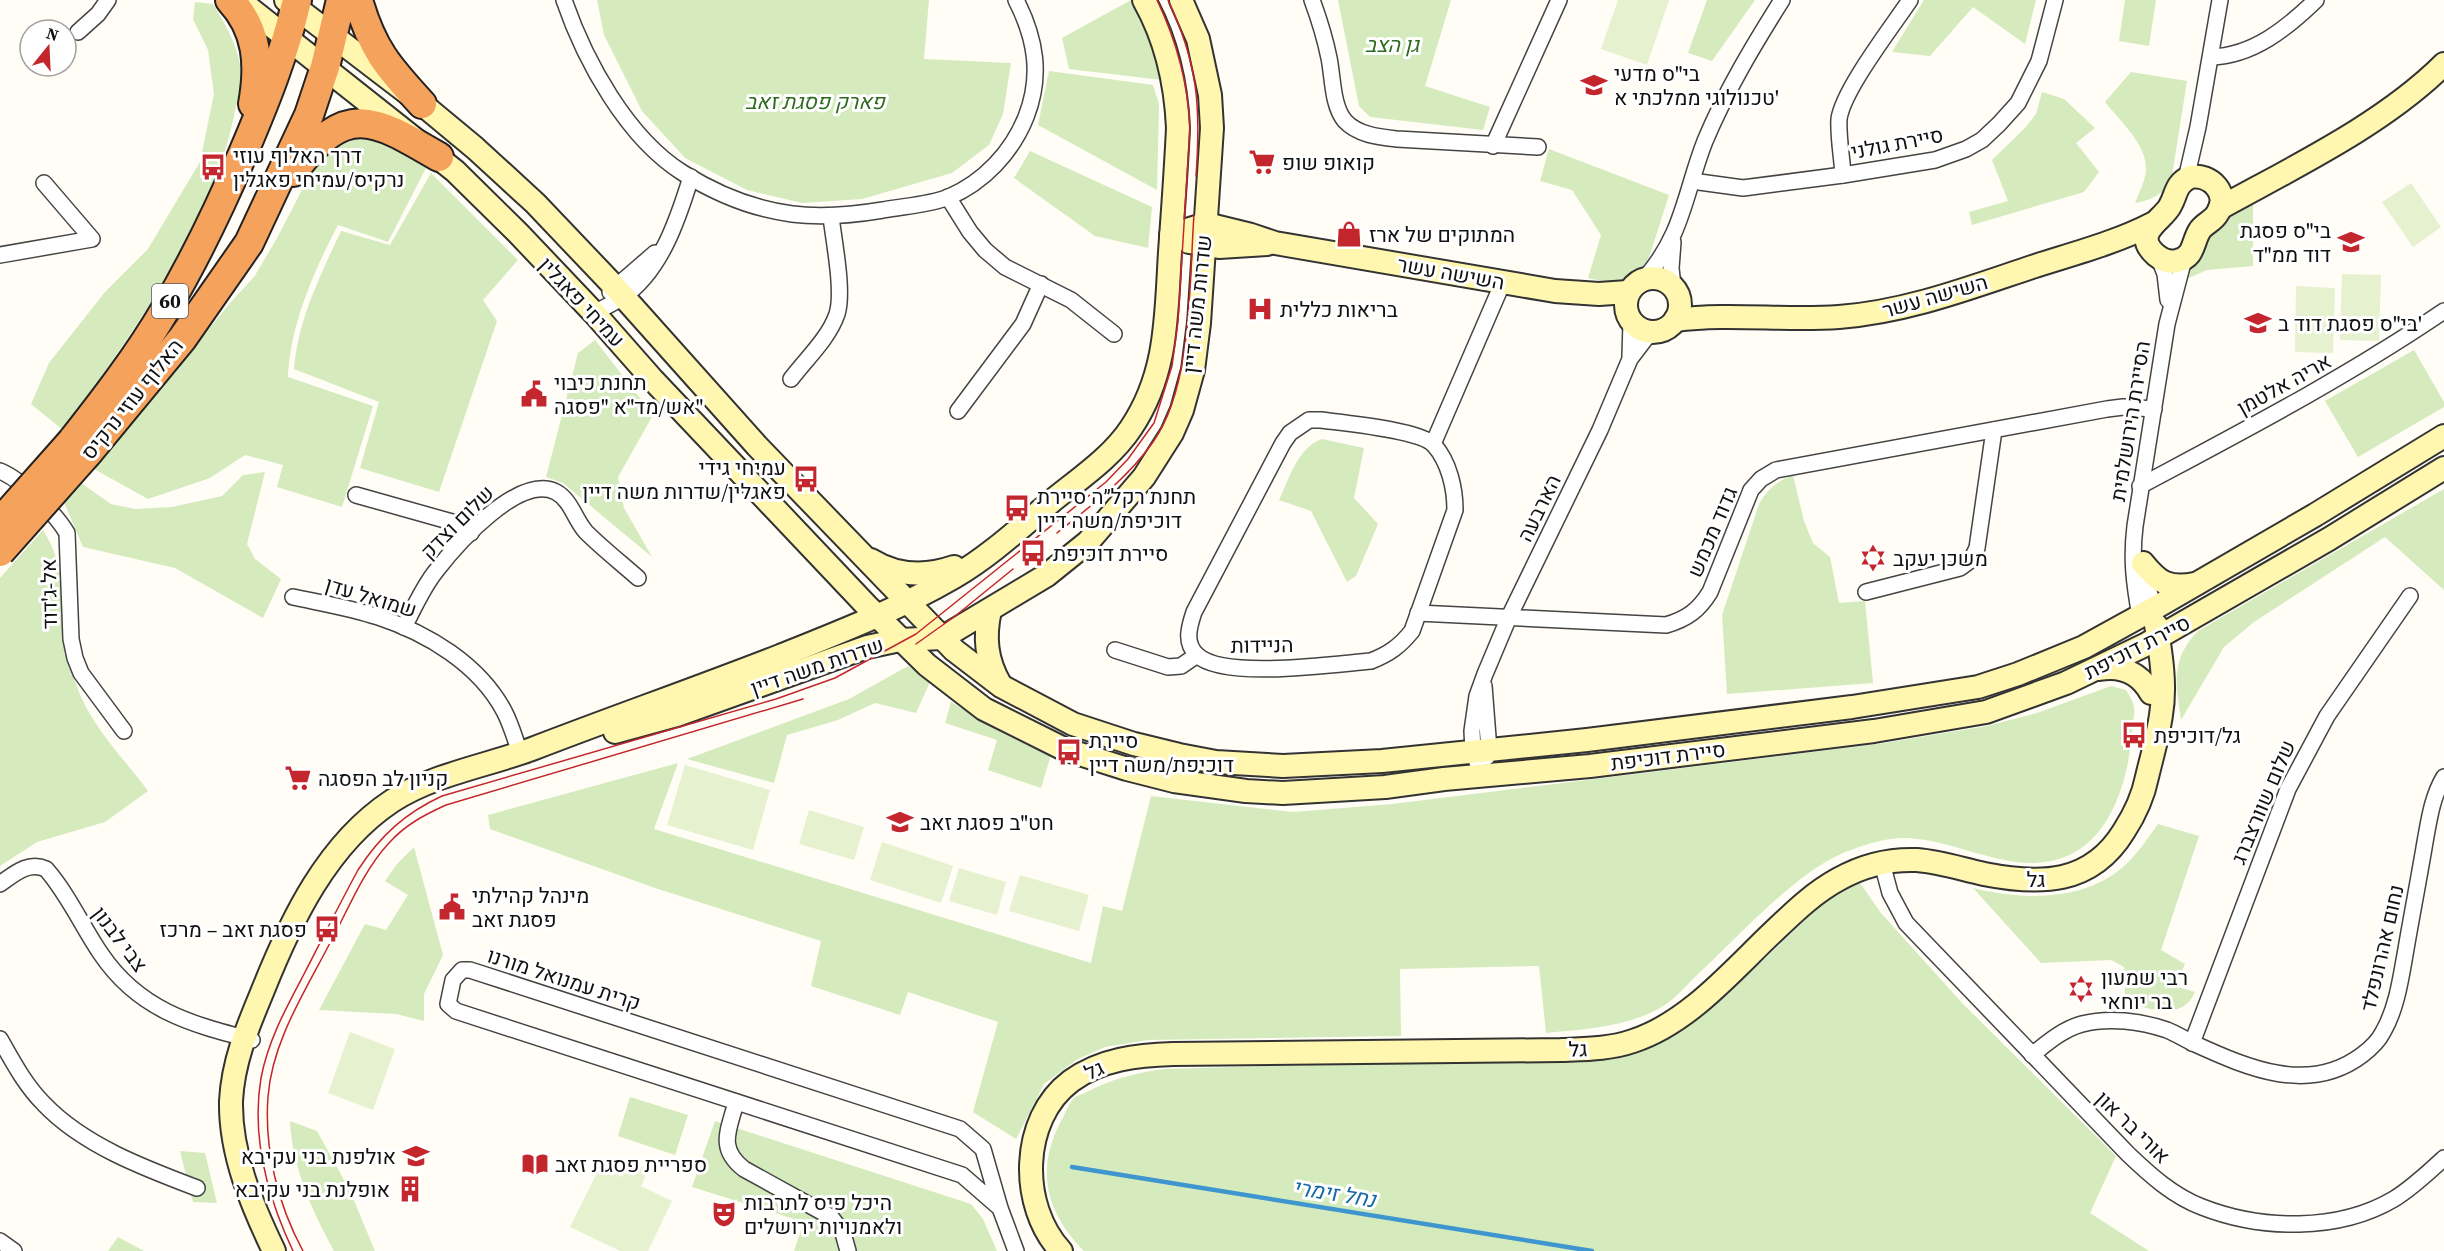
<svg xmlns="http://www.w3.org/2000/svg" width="2444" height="1251" viewBox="0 0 2444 1251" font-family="'Source Serif 4',Heebo,serif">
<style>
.green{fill:#d5ebbd}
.pitch{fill:#e6f2cf}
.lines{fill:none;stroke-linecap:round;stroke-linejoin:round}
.stream{stroke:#3f96cf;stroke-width:4.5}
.street-casing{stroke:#444;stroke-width:18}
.secondary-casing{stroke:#333;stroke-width:26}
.highway-casing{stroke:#222;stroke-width:32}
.street{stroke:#fff;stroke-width:15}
.secondary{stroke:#fff6b0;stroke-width:22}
.highway{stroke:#f5a25d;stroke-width:28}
.tram{stroke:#c4262e;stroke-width:1.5}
.highway-bridge-casing{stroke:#222;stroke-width:32;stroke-linecap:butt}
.highway-bridge{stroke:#f5a25d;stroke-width:28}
.labels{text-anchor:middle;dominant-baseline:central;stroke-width:6;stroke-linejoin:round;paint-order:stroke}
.shield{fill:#fff;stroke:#585858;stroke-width:1.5}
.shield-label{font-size:20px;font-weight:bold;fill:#111}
.park-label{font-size:21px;font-style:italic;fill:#2f6b1f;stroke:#fff}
.poi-label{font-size:21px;fill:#111;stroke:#fff;text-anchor:start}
.street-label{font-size:21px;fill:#111;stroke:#fff}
.water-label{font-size:22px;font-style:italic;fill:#1768a6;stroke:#fff}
</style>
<rect width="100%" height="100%" fill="#fffdf5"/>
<g class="green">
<path d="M597 0H929L924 59 1011 63 1003 114 989 145 952 173 862 199 802 203 747 190 685 158 642 111 604 35Z"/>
<path d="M1131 0 1150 36 1162 80 1069 69 1062 38Z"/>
<path d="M1338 0H1451L1425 86 1490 107 1483 130 1370 117 1359 106Z"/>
<path d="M1707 0H1755L1712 61 1688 53Z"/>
<path d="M1924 0H2036L2025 44 1973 7 1930 56 1892 52Z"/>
<path d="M2125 0H2156L2149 46 2119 41Z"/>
<path d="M195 2 213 4C227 27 242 52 241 80 241 91 236 104 234 116 211 227 128 339 63 430L31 404 49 363 105 292 148 249 200 162 214 94 208 50 193 19Z"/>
<path d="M1049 71 1153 85 1159 104 1157 190 1038 125Z"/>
<path d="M2131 72 2187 81 2171 182C2161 195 2152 200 2135 203 2139 193 2145 181 2146 171 2148 145 2119 120 2105 102Z"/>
<path d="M2042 92 2064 99 2095 128 2076 143 2099 172 2084 192 1972 225 1969 212 2008 201 1992 160 2025 128 2036 114Z"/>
<path d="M361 137 396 144 426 168 388 242 338 225C314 271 290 325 288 377L373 406 342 507 277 487 283 465 245 455 210 478 148 499 94 469 230 303 254 277 276 240 316 163 339 146Z"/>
<path d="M1549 149 1669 195 1647 264 1640 276 1633 281 1620 285 1588 278 1601 235 1572 190 1540 181Z"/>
<path d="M1030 151 1152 207 1148 248 1095 236 1014 178Z"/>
<path d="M431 173 518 260 483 300 497 321 439 492 360 468 379 402 294 369C298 320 320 276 341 231L390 245Z"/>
<path d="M2253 201V266L2207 270 2186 279 2187 264 2206 228Z"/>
<path d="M595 340 653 415 618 477 624 508 652 557 563 483 546 477 578 353Z"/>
<path d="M2414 350 2444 402V407L2358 457 2325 401Z"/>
<path d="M1322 439 1364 448 1354 498 1378 524 1356 576 1347 582 1311 511 1279 500C1289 479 1298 447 1322 439Z"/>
<path d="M265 472 247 544 255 559 281 579 263 618 175 568 83 547 63 500 81 483 111 504 135 509 172 507 222 496 243 475Z"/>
<path d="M1793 475 1804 521 1813 543 1830 557 1839 603 1865 601 1873 683 1727 694 1722 615 1759 504C1768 489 1777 481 1793 475Z"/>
<path d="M2444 489V590L2385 537 2254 622 2224 647 2181 720C2176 684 2170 660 2198 631Z"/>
<path d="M43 530C72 575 61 627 74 677 85 720 122 756 148 791L105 822 37 842 0 866V578Z"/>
<path d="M908 666 930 682 916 713 875 703 838 720 787 735 774 783 687 759 849 699Z"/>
<path d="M2111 686 2126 690C2129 695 2133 701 2134 707 2135 713 2133 722 2132 729 2130 771 2115 830 2075 852 2021 882 1964 841 1908 838 1886 837 1863 845 1843 853 1794 874 1737 938 1697 975 1688 984 1678 995 1668 1003 1633 1027 1586 1029 1546 1033L1539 966 1400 969 1401 1036 1148 1040 1105 1047 1076 1060 1044 1084 1016 1139 973 1112 998 1022 908 992 900 1015 811 986 821 941 655 888 490 829 488 815 678 763 654 829 1091 963 1103 906 1122 911 1151 796 1293 812 1392 804 1878 744 1987 726 2037 713Z"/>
<path d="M951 702 1005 733 1051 755 1041 788 988 770 997 740 945 723Z"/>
<path d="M2158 824 2199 836 2161 950 2185 964 2175 986 2195 992C2182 1022 2150 1008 2125 1003L2124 967 2111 960 2041 963 1973 888C2021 900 2083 902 2123 867 2137 855 2147 839 2158 824Z"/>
<path d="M414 847 443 955 424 994V1021L396 1014 319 1010 365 924 386 930 408 895 385 881 397 864Z"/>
<path d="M1860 883 1881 913 1963 1004 2116 1156 2090 1213 2149 1251H1084C1047 1214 1035 1172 1060 1123 1064 1116 1068 1105 1073 1099 1076 1096 1082 1094 1085 1093 1111 1079 1135 1073 1164 1069L1609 1057 1650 1046 1685 1028 1727 995 1824 902Z"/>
<path d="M630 1097 688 1115 675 1155 618 1136Z"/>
<path d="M290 1121 317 1131 350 1191 375 1251H334C312 1211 292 1167 290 1121Z"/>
<path d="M715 1121 971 1204 983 1219 997 1251H794L804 1222 692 1187Z"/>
<path d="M180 1151 205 1153 217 1203 193 1202Z"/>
<path d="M118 1237 144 1251H108Z"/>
</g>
<g class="pitch">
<path d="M1618 0H1669L1647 65 1601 49Z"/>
<path d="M2411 183 2441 227 2413 247 2382 202Z"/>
<path d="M2342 274 2381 275 2379 341 2340 340Z"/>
<path d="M2296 286 2335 288 2333 353 2295 352Z"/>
<path d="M685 765 770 790 753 850 667 825Z"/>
<path d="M809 810 864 827 854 860 799 844Z"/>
<path d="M882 842 953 866 941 903 870 880Z"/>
<path d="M959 868 1006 882 997 915 949 901Z"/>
<path d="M1020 875 1089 895 1079 931 1009 911Z"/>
<path d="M350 1032 395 1049 373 1110 328 1093Z"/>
<path d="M630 1161 648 1170 641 1186 672 1201 648 1251H620L570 1227 600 1167 622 1177Z"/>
</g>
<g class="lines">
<path class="stream" d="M1072 1167 1592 1251"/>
<g class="street-casing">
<g id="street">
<path d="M564 0C585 61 627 138 683 173 715 193 754 209 792 214 823 218 853 215 883 210 904 206 929 205 949 197 984 182 1012 152 1026 117 1042 76 1036 39 1016 0"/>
<path d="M1312 0C1319 19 1325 38 1329 58 1333 77 1332 106 1345 121 1358 135 1379 137 1397 139L1538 147"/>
<path d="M78 32 98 14 108 0"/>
<path d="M2211 57C2253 56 2287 28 2316 0"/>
<path d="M1493 146 1559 0"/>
<path d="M1843 175C1842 157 1838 137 1839 119 1843 90 1892 27 1910 0"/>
<path d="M2186 179 2198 127 2220 0"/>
<path d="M1692 181 1743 188 1843 175 1935 160 1966 149 1982 140 1999 124 2018 103 2039 61 2055 0"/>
<path d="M948 197 970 232 985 250 1005 267 1071 300 1114 334"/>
<path d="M1673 242 1671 268 1673 286"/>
<path d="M0 255 92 239 44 183"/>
<path d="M2159 258 2165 274 2168 300"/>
<path d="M1644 279C1683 236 1685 192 1705 141 1726 91 1753 46 1782 0"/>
<path d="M610 292 655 253"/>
<path d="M594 313C603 308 614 303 623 297 661 271 678 219 691 177"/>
<path d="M1630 356 1631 322"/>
<path d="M791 379C806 359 829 338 837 314 844 292 834 242 831 217"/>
<path d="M958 411 1023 324 1041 284"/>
<path d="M1309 420H1321C1344 423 1420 430 1434 445 1449 462 1455 488 1455 510L1412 631C1400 646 1389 654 1371 661 1334 664 1223 680 1197 655 1184 643 1189 627 1194 612L1283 443 1290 433Z"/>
<path d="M1433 444 1503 282"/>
<path d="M0 471C22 480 55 513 67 533L71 639 75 658 81 673 124 731"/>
<path d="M2140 486C2243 431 2347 377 2444 311"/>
<path d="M356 495 452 522 471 533"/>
<path d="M2144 567 2153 609"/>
<path d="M1866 592 1960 568 1971 560 1977 548 1994 430"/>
<path d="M293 597C321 603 351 608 378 617 427 633 479 664 504 711 511 724 515 739 520 753"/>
<path d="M1418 613 1666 625C1687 619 1699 610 1710 592L1751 490 1761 479 1776 470 2107 409 2123 407 2154 409"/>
<path d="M2140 616C2134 583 2131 559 2135 526L2167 324 2184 259"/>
<path d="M404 627C414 608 423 587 436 571 456 545 519 473 556 492 571 500 575 520 586 532 602 548 621 563 638 578"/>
<path d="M1115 650 1168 667 1181 666 1197 655"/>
<path d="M1484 686 1489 750 1487 757"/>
<path d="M1482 776 1473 751 1472 731 1477 696 1485 674 1509 617 1600 430 1630 359 1646 338 1657 332"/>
<path d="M1882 863 1890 893 1906 923 2128 1154C2150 1175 2173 1196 2202 1207 2261 1230 2338 1232 2394 1199 2412 1188 2429 1172 2444 1158"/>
<path d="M0 884C14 874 28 861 46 869 68 894 82 926 101 954 139 1010 190 1024 252 1040"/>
<path d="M0 1039C13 1062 25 1085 44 1104 83 1145 144 1168 197 1188"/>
<path d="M2192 1043 2288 789 2327 716 2410 596"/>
<path d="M2032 1055C2047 1043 2063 1029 2082 1024 2109 1017 2141 1021 2167 1030 2177 1034 2186 1040 2195 1044 2248 1068 2309 1095 2362 1055 2370 1049 2378 1042 2383 1032 2397 1008 2401 977 2406 949 2412 914 2419 878 2425 842 2429 820 2432 797 2444 777"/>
<path d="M736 1102C729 1130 717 1148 744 1169L831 1217 843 1233 848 1251"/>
<path d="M1000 1208 962 1175 456 1011 448 1004 453 980 462 970H470L960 1129 983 1149 1000 1208 1016 1251"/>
<path d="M0 1241 14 1251"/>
</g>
</g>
<g class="secondary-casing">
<g id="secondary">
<path d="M239 0 455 171 518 233 594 313 653 380 867 606 927 665 984 709 1064 749 1127 769 1174 781 1246 791 1283 793 1385 787 1444 779 1590 766 1874 731 1986 712 2066 683 2145 645 2329 539 2444 468"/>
<path d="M286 0 422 104 475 148 535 203 614 286 757 446 954 650 1001 686 1073 724 1134 744 1179 755 1216 762 1283 766 1382 761 1587 740 1852 707 1978 687 2018 674 2084 647 2153 609 2315 515 2444 436"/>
<path d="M2190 177C2210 173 2231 194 2217 214 2213 221 2205 223 2200 230 2192 242 2195 257 2177 261 2169 263 2162 260 2156 255 2131 233 2163 220 2170 206 2177 194 2175 184 2190 177Z"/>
<path d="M2220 208C2294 167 2384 124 2444 64"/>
<path d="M1171 235 1206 224 1251 235 1275 243 1555 291 1599 294 1628 292"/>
<path d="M1189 242 1219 247 1267 244"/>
<circle cx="1653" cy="305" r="27"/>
<path d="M1675 320C1730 313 1785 321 1839 317 1906 312 1969 288 2032 267 2072 254 2115 243 2152 224"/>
<path d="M871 560C897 576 925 577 954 567"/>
<path d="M2143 563C2159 583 2169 589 2195 584"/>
<path d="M990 610C984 637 986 660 1000 684"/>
<path d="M2099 669C2121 665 2140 673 2151 693"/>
<path d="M615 732 677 715 867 647 900 640 942 638 1047 575 1088 542 1144 477 1172 433 1182 410 1193 370 1199 323 1212 128 1210 95 1198 39 1181 0"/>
<path d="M274 1251C252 1205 230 1154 231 1101 233 1061 248 1026 263 990 291 920 327 844 392 801 434 774 486 766 532 749 615 717 698 688 780 656 840 632 899 609 954 577 990 556 1021 527 1052 501 1079 479 1112 457 1131 428 1168 373 1166 315 1170 252 1173 211 1176 169 1178 128 1176 83 1166 39 1144 0"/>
<path d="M1061 1251C1019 1206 1020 1119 1071 1081 1101 1059 1138 1055 1173 1054L1561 1050C1585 1049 1610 1049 1633 1041 1688 1023 1731 972 1772 933 1793 913 1813 893 1839 879 1862 866 1890 859 1917 860 1941 862 1961 869 1984 874 2040 885 2091 885 2124 831 2135 814 2143 797 2147 777 2152 756 2158 736 2161 715 2166 686 2161 654 2156 625"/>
</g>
</g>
<g class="highway-casing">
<g id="highway">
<path d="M230 0C258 30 260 65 253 104"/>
<path d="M358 0C372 49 388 67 422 104"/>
<path d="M293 172C346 102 371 117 439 157"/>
<path d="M72 441C105 399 138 356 165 310 195 259 221 205 244 151 265 102 285 52 297 0"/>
<path d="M87 454 182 339 249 243 309 115 325 67 341 0"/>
</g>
</g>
<use href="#street" class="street"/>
<use href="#secondary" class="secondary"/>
<use href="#highway" class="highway"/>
<g class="tram">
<path d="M1168 0C1198 64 1201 106 1196 176"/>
<path d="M1057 533C1092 505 1127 479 1153 442 1193 386 1189 282 1194 215"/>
<path d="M916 644 954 617 1013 569"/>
<path d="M293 1251C268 1198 251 1137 261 1078 268 1041 286 1008 303 976 321 941 339 905 358 870 380 836 405 813 442 796L776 699 835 678 916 634 1106 482 1128 459 1154 423 1172 366 1178 321 1190 128C1188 82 1177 42 1157 0"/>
<path d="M303 1251C278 1205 264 1149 268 1097 272 1041 306 990 331 941 349 908 363 871 389 843 405 825 424 815 446 805L803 699"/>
</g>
<g class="highway-bridge-casing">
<g id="highway-bridge">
<path d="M0 522 72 441"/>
<path d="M0 552 87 454"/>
</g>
</g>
<use href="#highway-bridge" class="highway-bridge"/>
</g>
<defs>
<g id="school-bare" transform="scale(2.07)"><path d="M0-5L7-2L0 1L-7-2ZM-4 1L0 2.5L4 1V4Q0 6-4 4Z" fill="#c4262e" stroke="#fff" stroke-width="2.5" paint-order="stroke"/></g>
<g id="supermarket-bare" transform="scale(2.07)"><path d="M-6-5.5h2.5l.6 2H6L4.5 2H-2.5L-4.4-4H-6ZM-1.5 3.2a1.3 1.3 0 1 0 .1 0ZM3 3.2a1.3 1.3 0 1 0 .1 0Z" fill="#c4262e" stroke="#fff" stroke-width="2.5" paint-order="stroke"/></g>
<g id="bus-bare" transform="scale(2.07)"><path d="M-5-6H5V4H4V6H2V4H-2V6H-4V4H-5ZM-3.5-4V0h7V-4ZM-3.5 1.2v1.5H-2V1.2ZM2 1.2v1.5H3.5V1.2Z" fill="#c4262e" stroke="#fff" stroke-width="2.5" paint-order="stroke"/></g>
<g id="shop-bare" transform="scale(2.07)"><path d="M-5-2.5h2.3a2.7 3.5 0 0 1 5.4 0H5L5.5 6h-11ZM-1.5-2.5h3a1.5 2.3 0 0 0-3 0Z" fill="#c4262e" stroke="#fff" stroke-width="2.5" paint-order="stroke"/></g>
<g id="hospital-bare" transform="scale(2.07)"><path d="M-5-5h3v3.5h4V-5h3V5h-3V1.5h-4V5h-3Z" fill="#c4262e" stroke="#fff" stroke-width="2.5" paint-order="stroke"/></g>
<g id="civic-bare" transform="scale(2.07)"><path d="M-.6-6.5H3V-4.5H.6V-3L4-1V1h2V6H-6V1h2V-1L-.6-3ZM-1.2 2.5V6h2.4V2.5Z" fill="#c4262e" stroke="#fff" stroke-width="2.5" paint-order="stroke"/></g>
<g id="synagogue-bare" transform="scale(2.07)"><path d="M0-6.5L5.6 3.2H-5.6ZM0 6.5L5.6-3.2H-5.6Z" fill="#c4262e" stroke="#fff" stroke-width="2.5" paint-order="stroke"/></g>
<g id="library-bare" transform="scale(2.07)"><path d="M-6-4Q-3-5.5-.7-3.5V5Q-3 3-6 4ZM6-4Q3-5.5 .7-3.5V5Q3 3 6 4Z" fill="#c4262e" stroke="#fff" stroke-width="2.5" paint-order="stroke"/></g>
<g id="building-bare" transform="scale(2.07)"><path d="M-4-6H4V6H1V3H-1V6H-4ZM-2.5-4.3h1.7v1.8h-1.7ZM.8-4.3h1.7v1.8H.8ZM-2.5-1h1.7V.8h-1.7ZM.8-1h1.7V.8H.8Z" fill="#c4262e" stroke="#fff" stroke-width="2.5" paint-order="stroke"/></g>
<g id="theatre-bare" transform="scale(2.07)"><path d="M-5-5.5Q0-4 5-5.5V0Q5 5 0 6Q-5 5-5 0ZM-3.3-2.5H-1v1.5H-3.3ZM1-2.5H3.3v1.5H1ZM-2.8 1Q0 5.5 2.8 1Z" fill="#c4262e" stroke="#fff" stroke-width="2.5" paint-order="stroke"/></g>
</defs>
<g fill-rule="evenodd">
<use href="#school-bare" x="1594" y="85"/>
<use href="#supermarket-bare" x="1262" y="162"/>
<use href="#bus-bare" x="213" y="167"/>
<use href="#shop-bare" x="1349" y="234"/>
<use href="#school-bare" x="2351" y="242"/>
<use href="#hospital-bare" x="1260" y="309"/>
<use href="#school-bare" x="2258" y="323"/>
<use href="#civic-bare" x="534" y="394"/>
<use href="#bus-bare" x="806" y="479"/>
<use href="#bus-bare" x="1017" y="508"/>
<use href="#bus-bare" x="1033" y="553"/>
<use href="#synagogue-bare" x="1873" y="558"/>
<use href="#bus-bare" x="2134" y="735"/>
<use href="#bus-bare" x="1069" y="752"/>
<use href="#supermarket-bare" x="298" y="778"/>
<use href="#school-bare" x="900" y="822"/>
<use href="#civic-bare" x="452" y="907"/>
<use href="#bus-bare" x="327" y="929"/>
<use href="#synagogue-bare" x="2081" y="989"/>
<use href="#school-bare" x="416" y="1156"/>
<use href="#library-bare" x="535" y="1164"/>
<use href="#building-bare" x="410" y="1189"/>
<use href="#theatre-bare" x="724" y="1214"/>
</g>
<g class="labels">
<rect class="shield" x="152" y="284" width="36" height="34" rx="4.5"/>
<g class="shield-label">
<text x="170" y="301">60</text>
</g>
<g class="park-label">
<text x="1392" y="44">גן הצב</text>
<text x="815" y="101">פארק פסגת זאב</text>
</g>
<g class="poi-label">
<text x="1614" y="73">בי"ס מדעי<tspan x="1614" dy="24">טכנולוגי ממלכתי א'</tspan></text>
<text x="233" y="155">דרך האלוף עוזי<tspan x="233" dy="24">נרקיס/עמיחי פאגלין</tspan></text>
<text x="1282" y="162">קואופ שופ</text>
<text x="2331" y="230" text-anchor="end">בי"ס פסגת<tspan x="2331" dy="24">דוד ממ"ד</tspan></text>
<text x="1369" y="234">המתוקים של ארז</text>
<text x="1280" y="309">בריאות כללית</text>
<text x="2278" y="323">בי"ס פסגת דוד ב'</text>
<text x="554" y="382">תחנת כיבוי<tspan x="554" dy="24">אש/מד"א "פסגה"</tspan></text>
<text x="786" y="467" text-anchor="end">עמיחי גידי<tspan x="786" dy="24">פאגלין/שדרות משה דיין</tspan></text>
<text x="1037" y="496">תחנת רקל״ה סיירת<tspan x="1037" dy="24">דוכיפת/משה דיין</tspan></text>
<text x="1053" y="553">סיירת דוכיפת</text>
<text x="1893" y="558">משכן יעקב</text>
<text x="2154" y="735">גל/דוכיפת</text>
<text x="1089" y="740">סיירת<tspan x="1089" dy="24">דוכיפת/משה דיין</tspan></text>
<text x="318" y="778">קניון לב הפסגה</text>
<text x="920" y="822">חט"ב פסגת זאב</text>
<text x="472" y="895">מינהל קהילתי<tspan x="472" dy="24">פסגת זאב</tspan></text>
<text x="307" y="929" text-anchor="end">פסגת זאב – מרכז</text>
<text x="2101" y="977">רבי שמעון<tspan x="2101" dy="24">בר יוחאי</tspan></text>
<text x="396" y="1156" text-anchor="end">אולפנת בני עקיבא</text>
<text x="555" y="1164">ספריית פסגת זאב</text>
<text x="390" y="1189" text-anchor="end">אופלנת בני עקיבא</text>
<text x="744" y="1202">היכל פיס לתרבות<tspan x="744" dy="24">ולאמנויות ירושלים</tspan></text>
</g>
<g class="street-label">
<text transform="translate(1897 143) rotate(-11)">סיירת גולני</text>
<text transform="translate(1451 273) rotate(10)">השישה עשר</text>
<text transform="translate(1935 296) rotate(-16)">השישה עשר</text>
<text transform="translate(582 302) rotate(47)">עמיחי פאגלין</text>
<text transform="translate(1197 304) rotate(-84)">שדרות משה דיין</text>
<text transform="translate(2284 384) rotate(-29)">אריה אלטמן</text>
<text transform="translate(132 399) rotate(-51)">האלוף עוזי נרקיס</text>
<text transform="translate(2130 421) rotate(-81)">הסיירת הירושלמית</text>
<text transform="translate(1539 508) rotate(-64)">הארבעה</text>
<text transform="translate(457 522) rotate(-45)">שלום וצדק</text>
<text transform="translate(1712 532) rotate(-67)">גדוד מכמש</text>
<text transform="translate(49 594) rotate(-91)">אל-ג'דוד</text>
<text transform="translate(371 597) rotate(17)">שמואל עדן</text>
<text transform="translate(1262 645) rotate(-1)">הניידות</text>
<text transform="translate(2137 647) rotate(-27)">סיירת דוכיפת</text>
<text transform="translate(817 666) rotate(-19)">שדרות משה דיין</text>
<text transform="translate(1668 756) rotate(-7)">סיירת דוכיפת</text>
<text transform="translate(2263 802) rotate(-67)">שלום שוורצברג</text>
<text x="2036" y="879">גל</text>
<text transform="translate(120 939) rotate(53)">צבי לבנון</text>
<text transform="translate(2382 948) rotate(-77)">נחום אהרונפלד</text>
<text transform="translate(564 979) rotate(18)">קרית עמנואל מורנו</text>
<text transform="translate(1578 1049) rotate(-2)">גל</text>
<text transform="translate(1094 1070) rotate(-24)">גל</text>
<text transform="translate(2133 1127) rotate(44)">אורי בר און</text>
</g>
<g class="water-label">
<text transform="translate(1334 1193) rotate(9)">נחל זימרי</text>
</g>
</g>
<g transform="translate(48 48) rotate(18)"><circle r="28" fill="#ffffff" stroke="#a0a0a0" stroke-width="1.5"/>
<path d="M0-4.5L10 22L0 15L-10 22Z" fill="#c4262e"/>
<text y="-9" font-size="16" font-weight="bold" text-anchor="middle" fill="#111111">N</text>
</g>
</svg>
